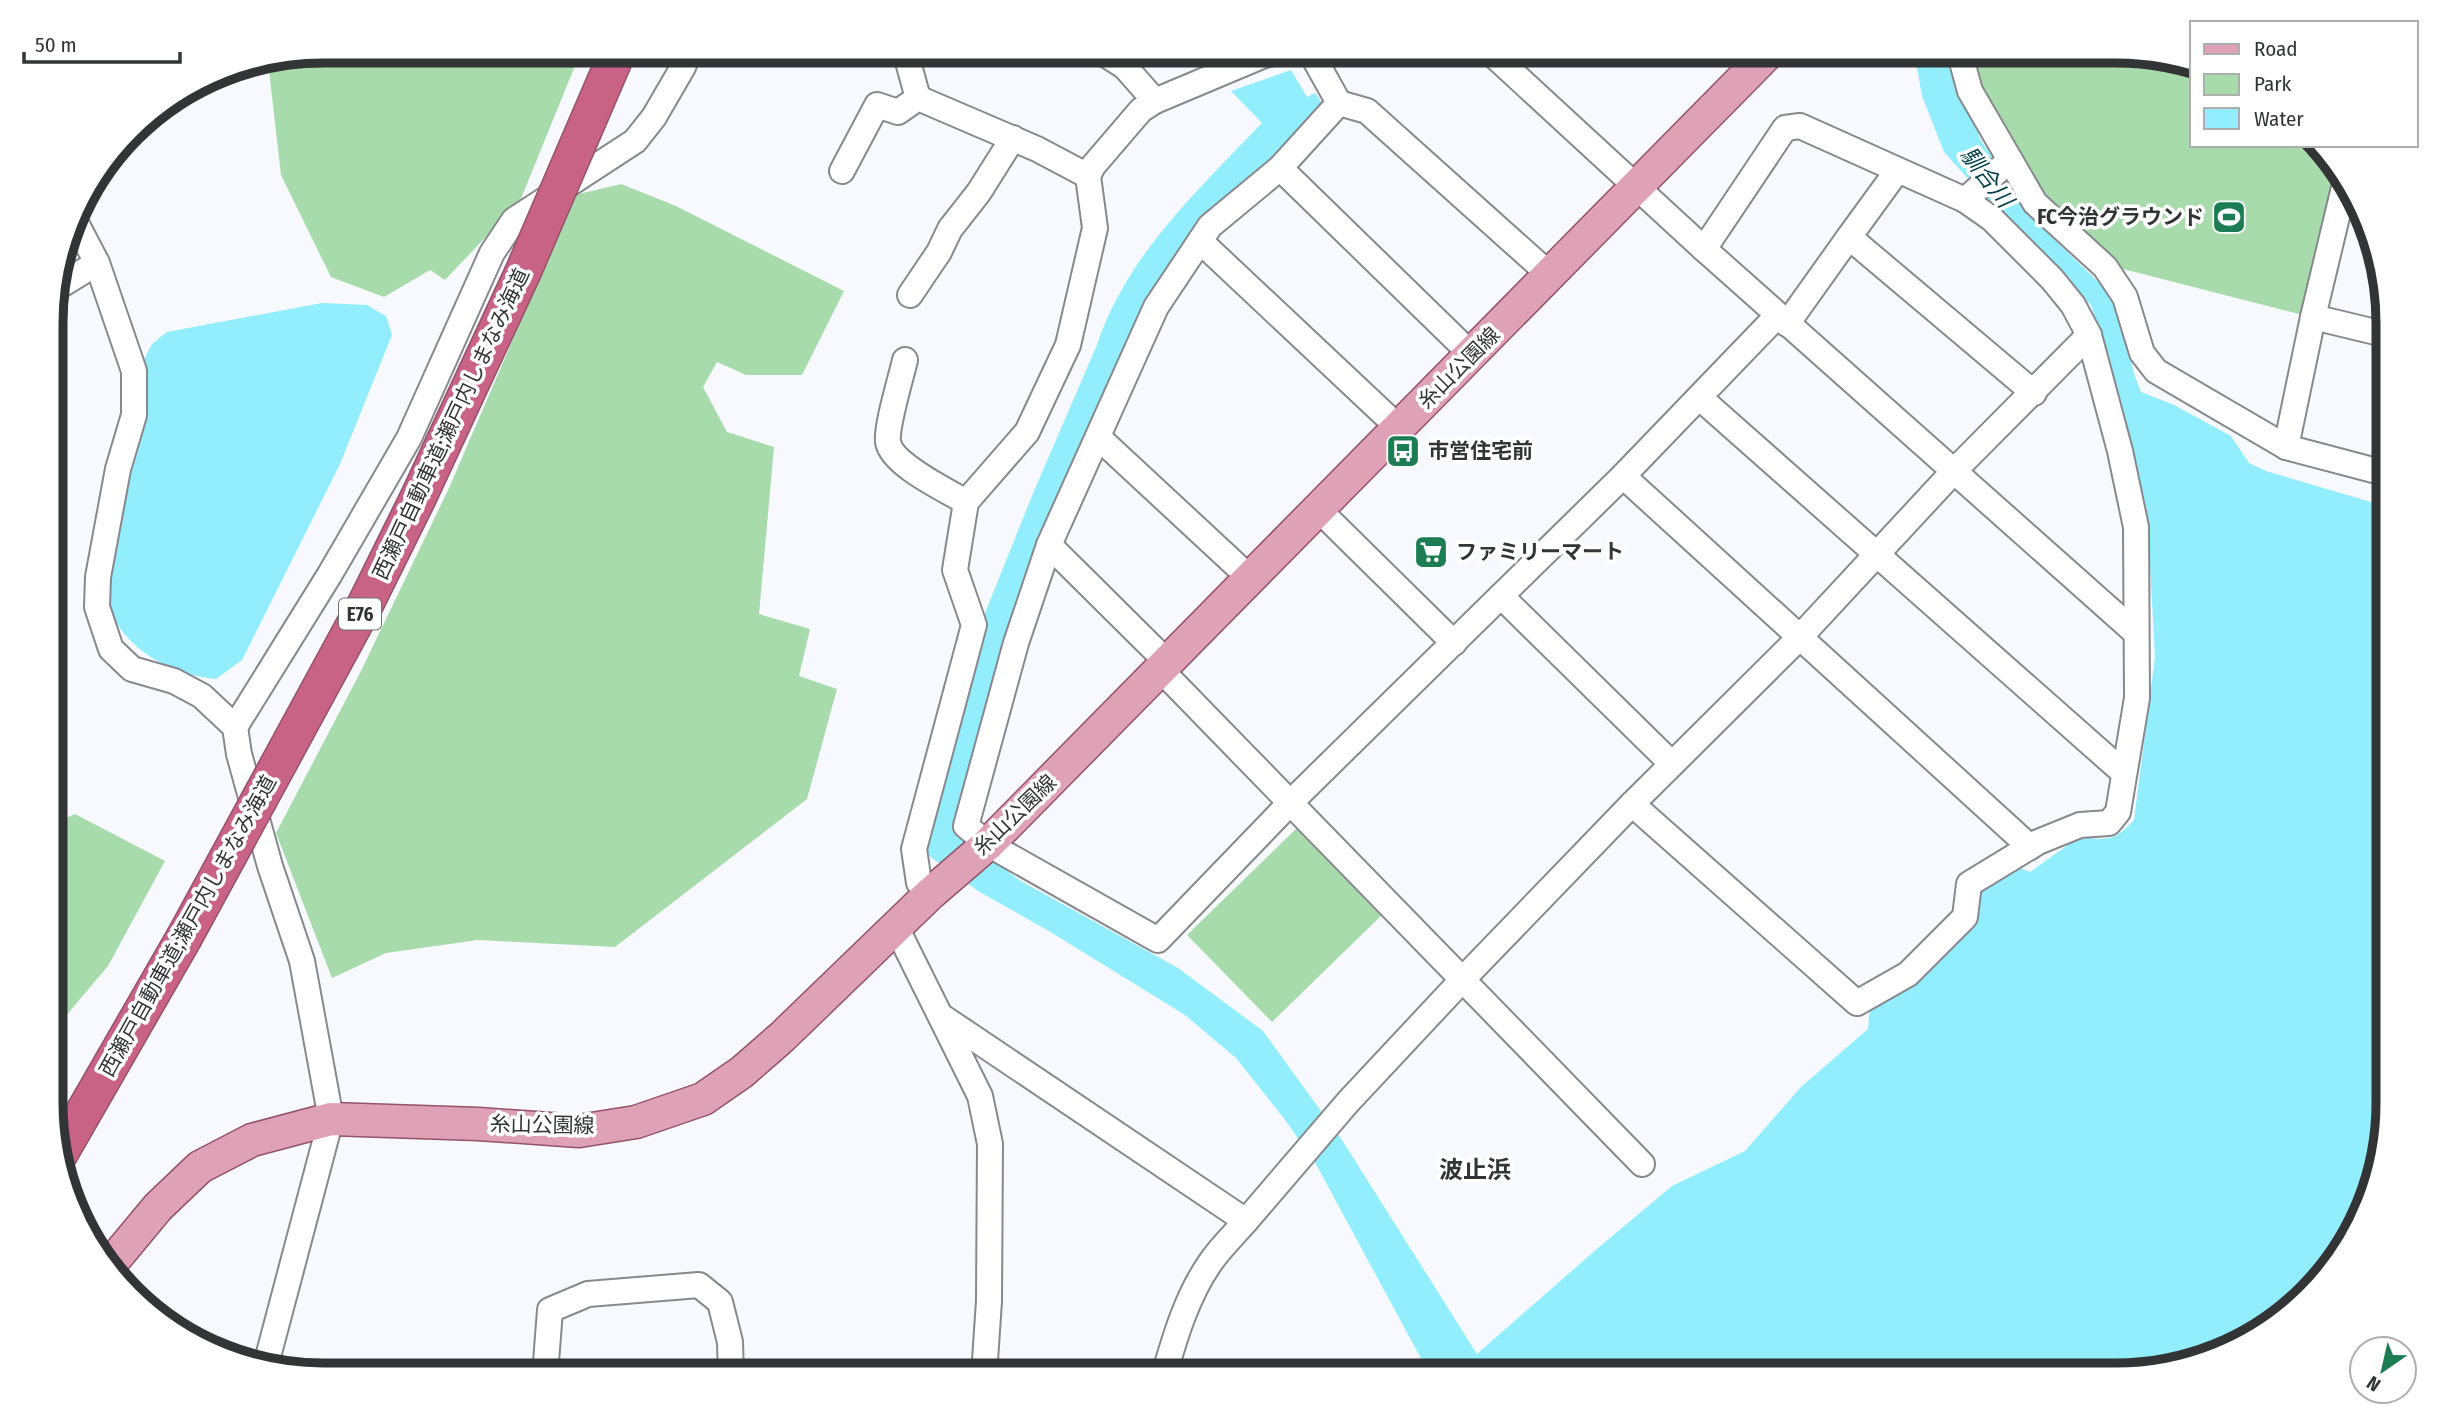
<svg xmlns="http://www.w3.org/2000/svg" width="2439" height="1426" viewBox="0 0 2439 1426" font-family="'Fira Sans Condensed','Noto Sans JP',sans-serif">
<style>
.green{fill:#a7dbac}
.water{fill:#92edfd}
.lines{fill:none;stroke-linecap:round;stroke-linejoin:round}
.minor-casing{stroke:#87898d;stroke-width:28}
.major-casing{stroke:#945369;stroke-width:35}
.minor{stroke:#fff;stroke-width:24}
.major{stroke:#dea1b6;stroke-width:32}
.highway-bridge-casing{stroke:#945369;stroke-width:38;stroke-linecap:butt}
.highway-bridge{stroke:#c86385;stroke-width:35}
.labels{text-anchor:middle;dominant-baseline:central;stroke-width:7;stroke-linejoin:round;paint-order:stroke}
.shield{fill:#fff;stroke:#707172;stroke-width:2}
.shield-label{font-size:19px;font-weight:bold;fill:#333435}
.poi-label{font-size:21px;font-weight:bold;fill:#333435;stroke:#fff;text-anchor:start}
.street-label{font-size:21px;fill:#333435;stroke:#fff}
.water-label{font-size:23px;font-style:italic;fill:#033f48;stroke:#fff}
.quarter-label{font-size:24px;font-weight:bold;fill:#333435;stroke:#fff}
.rim{fill:none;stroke:#333435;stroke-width:9}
</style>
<rect width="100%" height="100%" fill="#f8f9fe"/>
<g class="green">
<path d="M323 51H581L520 201 445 280 430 270 384 297 331 277 281 175 268 62Z"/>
<path d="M1996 51H2116L2187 60 2192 62V145H2320L2335 165 2303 315 2123 269 2040 199 1973 70Z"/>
<path d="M621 184 676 206 844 291 802 375H746L717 362 703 387 727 432 774 447 759 614 810 629 799 676 837 689 807 799 615 947 478 940 386 953 332 978 276 833 361 671 449 488 575 195Z"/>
<path d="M75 814 165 861 108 966 53 1031V824Z"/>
<path d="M1300 825 1385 912 1272 1022 1187 935Z"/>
</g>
<g class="water">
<path d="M1914 51H1954L1957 69 1980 139 2038 224 2112 295 2122 322 2134 374 2141 392 2174 405 2231 436 2249 463 2266 471 2388 507V1120L2352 1239 2308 1296 2252 1339 2133 1375H1430L1317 1166 1286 1121 1236 1058 1185 1015 1049 931 978 891 928 855 925 843 975 638 1034 491 1097 345C1126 256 1199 189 1262 123L1231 91 1291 70 1307 97 1315 93 1324 106 1268 170 1202 229 1088 437 958 832 1019 880 1178 968 1263 1031 1342 1140 1477 1354 1598 1248 1672 1186 1745 1151 1801 1087 1868 1029 1870 1005 1931 968 1975 925 1978 890 2016 866 2030 872 2079 837C2108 840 2114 842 2134 820L2155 657 2147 511 2121 401 2091 305 2079 294 2070 279 1998 212 1944 152 1922 96Z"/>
<path d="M322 303 367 305 386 316 392 335 340 464 242 660 216 679C172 675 122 649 108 604 106 597 106 589 105 582L140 367 152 344 167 332Z"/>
</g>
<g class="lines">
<g class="minor-casing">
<g id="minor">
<path d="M905 51 918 98"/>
<path d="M1100 51 1125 67 1155 101"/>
<path d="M1310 51 1339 103 1280 168 1210 226 1156 307 1049 545 1016 643 966 826 988 844 1158 940 1291 802 1623 476 1778 315"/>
<path d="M1489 51 1704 249 2136 633"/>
<path d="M1959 51 1970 91 2035 203 2105 267 2125 297 2142 353 2156 371 2286 447 2388 474"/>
<path d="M1339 103 1367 111 1550 275"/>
<path d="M1280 168 1472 355"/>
<path d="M842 171 877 105 898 112 918 98 1037 149 1088 176"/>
<path d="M1897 171 1849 237 2034 393"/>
<path d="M1965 200 2010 160"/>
<path d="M74 219 97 263 134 371V415L118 469 98 577 97 607 111 649 132 669 174 681 202 696 235 727 239 754 270 866 302 961 331 1119 269 1353V1368"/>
<path d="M1200 241 1399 428"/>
<path d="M53 290 97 263"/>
<path d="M910 295 939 252 950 229 979 192 1013 138"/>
<path d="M2313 317 2388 335"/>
<path d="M1787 324 1849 237"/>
<path d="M905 360C901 378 886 426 888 442 892 465 946 490 966 502"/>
<path d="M1700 398 2124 773"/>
<path d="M1098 437 1251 579"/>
<path d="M2286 447 2313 317 2346 179"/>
<path d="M1623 476 2030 847"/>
<path d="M1319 510 1454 643"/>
<path d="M1049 545 1168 663"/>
<path d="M1501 596 1672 764"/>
<path d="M1161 670 1642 1164"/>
<path d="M235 727 330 574 409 438 492 253 514 220 635 141 654 117 683 67 689 51"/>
<path d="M1632 804 1857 1003 1908 974 1965 917 1969 884 2038 842 2080 825 2109 823 2118 812 2137 698 2136 527 2120 451 2089 335 2073 305 2052 279 1992 219 1965 200 1800 126 1785 128 1704 249"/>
<path d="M930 894 919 883 914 849 974 625 955 570 966 502 1027 432 1068 345 1095 228 1088 176 1093 166 1141 110 1155 101 1262 56 1280 51"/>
<path d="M896 927 980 1096 990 1144 989 1301 984 1375"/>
<path d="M941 1016 1246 1221 1348 1102 1464 978 1632 804 1799 638 1954 471 2089 335"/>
<path d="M545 1375 550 1310 588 1294 699 1285 720 1302 730 1342 731 1375"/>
<path d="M1164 1375C1175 1337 1187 1296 1210 1263 1220 1248 1234 1235 1246 1221"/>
</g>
</g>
<g class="major-casing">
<path id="major" d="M109 1266 158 1207 200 1167 252 1140 331 1119 478 1124 579 1131 636 1122 703 1099 742 1072 782 1037 930 894 988 844 1770 51"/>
</g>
<use href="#minor" class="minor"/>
<use href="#major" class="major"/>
<g class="highway-bridge-casing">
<path id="highway-bridge" d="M59 1155 185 936 366 603 418 498 523 272 618 51"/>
</g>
<use href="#highway-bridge" class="highway-bridge"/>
</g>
<defs>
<g id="stadium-square" transform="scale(1.75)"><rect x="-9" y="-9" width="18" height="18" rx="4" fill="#1c7c53" stroke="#fff"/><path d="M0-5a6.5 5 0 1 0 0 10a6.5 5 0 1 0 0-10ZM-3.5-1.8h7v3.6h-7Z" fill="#fff"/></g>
<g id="bus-square" transform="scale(1.75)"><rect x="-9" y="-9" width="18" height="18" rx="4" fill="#1c7c53" stroke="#fff"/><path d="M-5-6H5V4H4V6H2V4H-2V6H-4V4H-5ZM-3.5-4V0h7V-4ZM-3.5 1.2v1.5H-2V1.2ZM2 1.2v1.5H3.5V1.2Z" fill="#fff"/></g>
<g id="supermarket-square" transform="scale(1.75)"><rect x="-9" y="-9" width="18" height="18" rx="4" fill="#1c7c53" stroke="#fff"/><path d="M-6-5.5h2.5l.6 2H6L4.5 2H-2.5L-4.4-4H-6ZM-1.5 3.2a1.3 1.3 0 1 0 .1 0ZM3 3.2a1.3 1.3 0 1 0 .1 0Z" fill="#fff"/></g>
</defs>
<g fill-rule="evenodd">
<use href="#stadium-square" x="2229" y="217"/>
<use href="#bus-square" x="1403" y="451"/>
<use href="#supermarket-square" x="1431" y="552"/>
</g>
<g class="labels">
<rect class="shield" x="339" y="598.5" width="42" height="31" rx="5"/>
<g class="shield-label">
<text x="360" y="614">E76</text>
</g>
<g class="poi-label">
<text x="2204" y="217" text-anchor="end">FC今治グラウンド</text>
<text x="1428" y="451">市営住宅前</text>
<text x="1456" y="552">ファミリーマート</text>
</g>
<g class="street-label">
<text transform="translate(1459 368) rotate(-45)">糸山公園線</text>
<text transform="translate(451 424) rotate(-65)">西瀬戸自動車道;瀬戸内しまなみ海道</text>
<text transform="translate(1015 815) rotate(-44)">糸山公園線</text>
<text transform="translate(188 926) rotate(-61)">西瀬戸自動車道;瀬戸内しまなみ海道</text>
<text transform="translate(542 1125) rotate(1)">糸山公園線</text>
</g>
<g class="water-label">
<text transform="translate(1987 177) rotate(52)">馴合川</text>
</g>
<g class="quarter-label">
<text x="1475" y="1170">波止浜</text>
</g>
</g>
<path d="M0 0H2439V1426H0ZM323 63H2116A260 260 0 0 1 2376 323V1103A260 260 0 0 1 2116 1363H323A260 260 0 0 1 63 1103V323A260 260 0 0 1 323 63Z" fill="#fff" fill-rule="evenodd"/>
<path class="rim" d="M323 63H2116A260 260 0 0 1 2376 323V1103A260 260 0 0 1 2116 1363H323A260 260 0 0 1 63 1103V323A260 260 0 0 1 323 63Z"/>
<rect x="2190" y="21" width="228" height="126" fill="#ffffff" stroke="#adaeae" stroke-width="2"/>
<rect x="2204" y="44" width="35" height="10" fill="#dea1b6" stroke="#adaeae" stroke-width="2"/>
<text x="2254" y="56" font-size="21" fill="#333435">Road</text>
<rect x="2204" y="74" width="35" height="21" fill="#a7dbac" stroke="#adaeae" stroke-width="2"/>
<text x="2254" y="91" font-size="21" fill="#333435">Park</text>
<rect x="2204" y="108" width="35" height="21" fill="#92edfd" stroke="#adaeae" stroke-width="2"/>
<text x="2254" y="126" font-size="21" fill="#333435">Water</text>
<g transform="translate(2383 1370) rotate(214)"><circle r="33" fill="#ffffff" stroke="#adaeae" stroke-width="2"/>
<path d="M0-5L12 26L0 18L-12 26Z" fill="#1c7c53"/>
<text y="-10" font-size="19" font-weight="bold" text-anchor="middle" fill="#333435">N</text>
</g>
<path d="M24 52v10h156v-10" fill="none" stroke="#333435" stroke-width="3.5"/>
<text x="35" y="52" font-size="21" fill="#333435" stroke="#ffffff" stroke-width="5" paint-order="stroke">50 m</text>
</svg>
